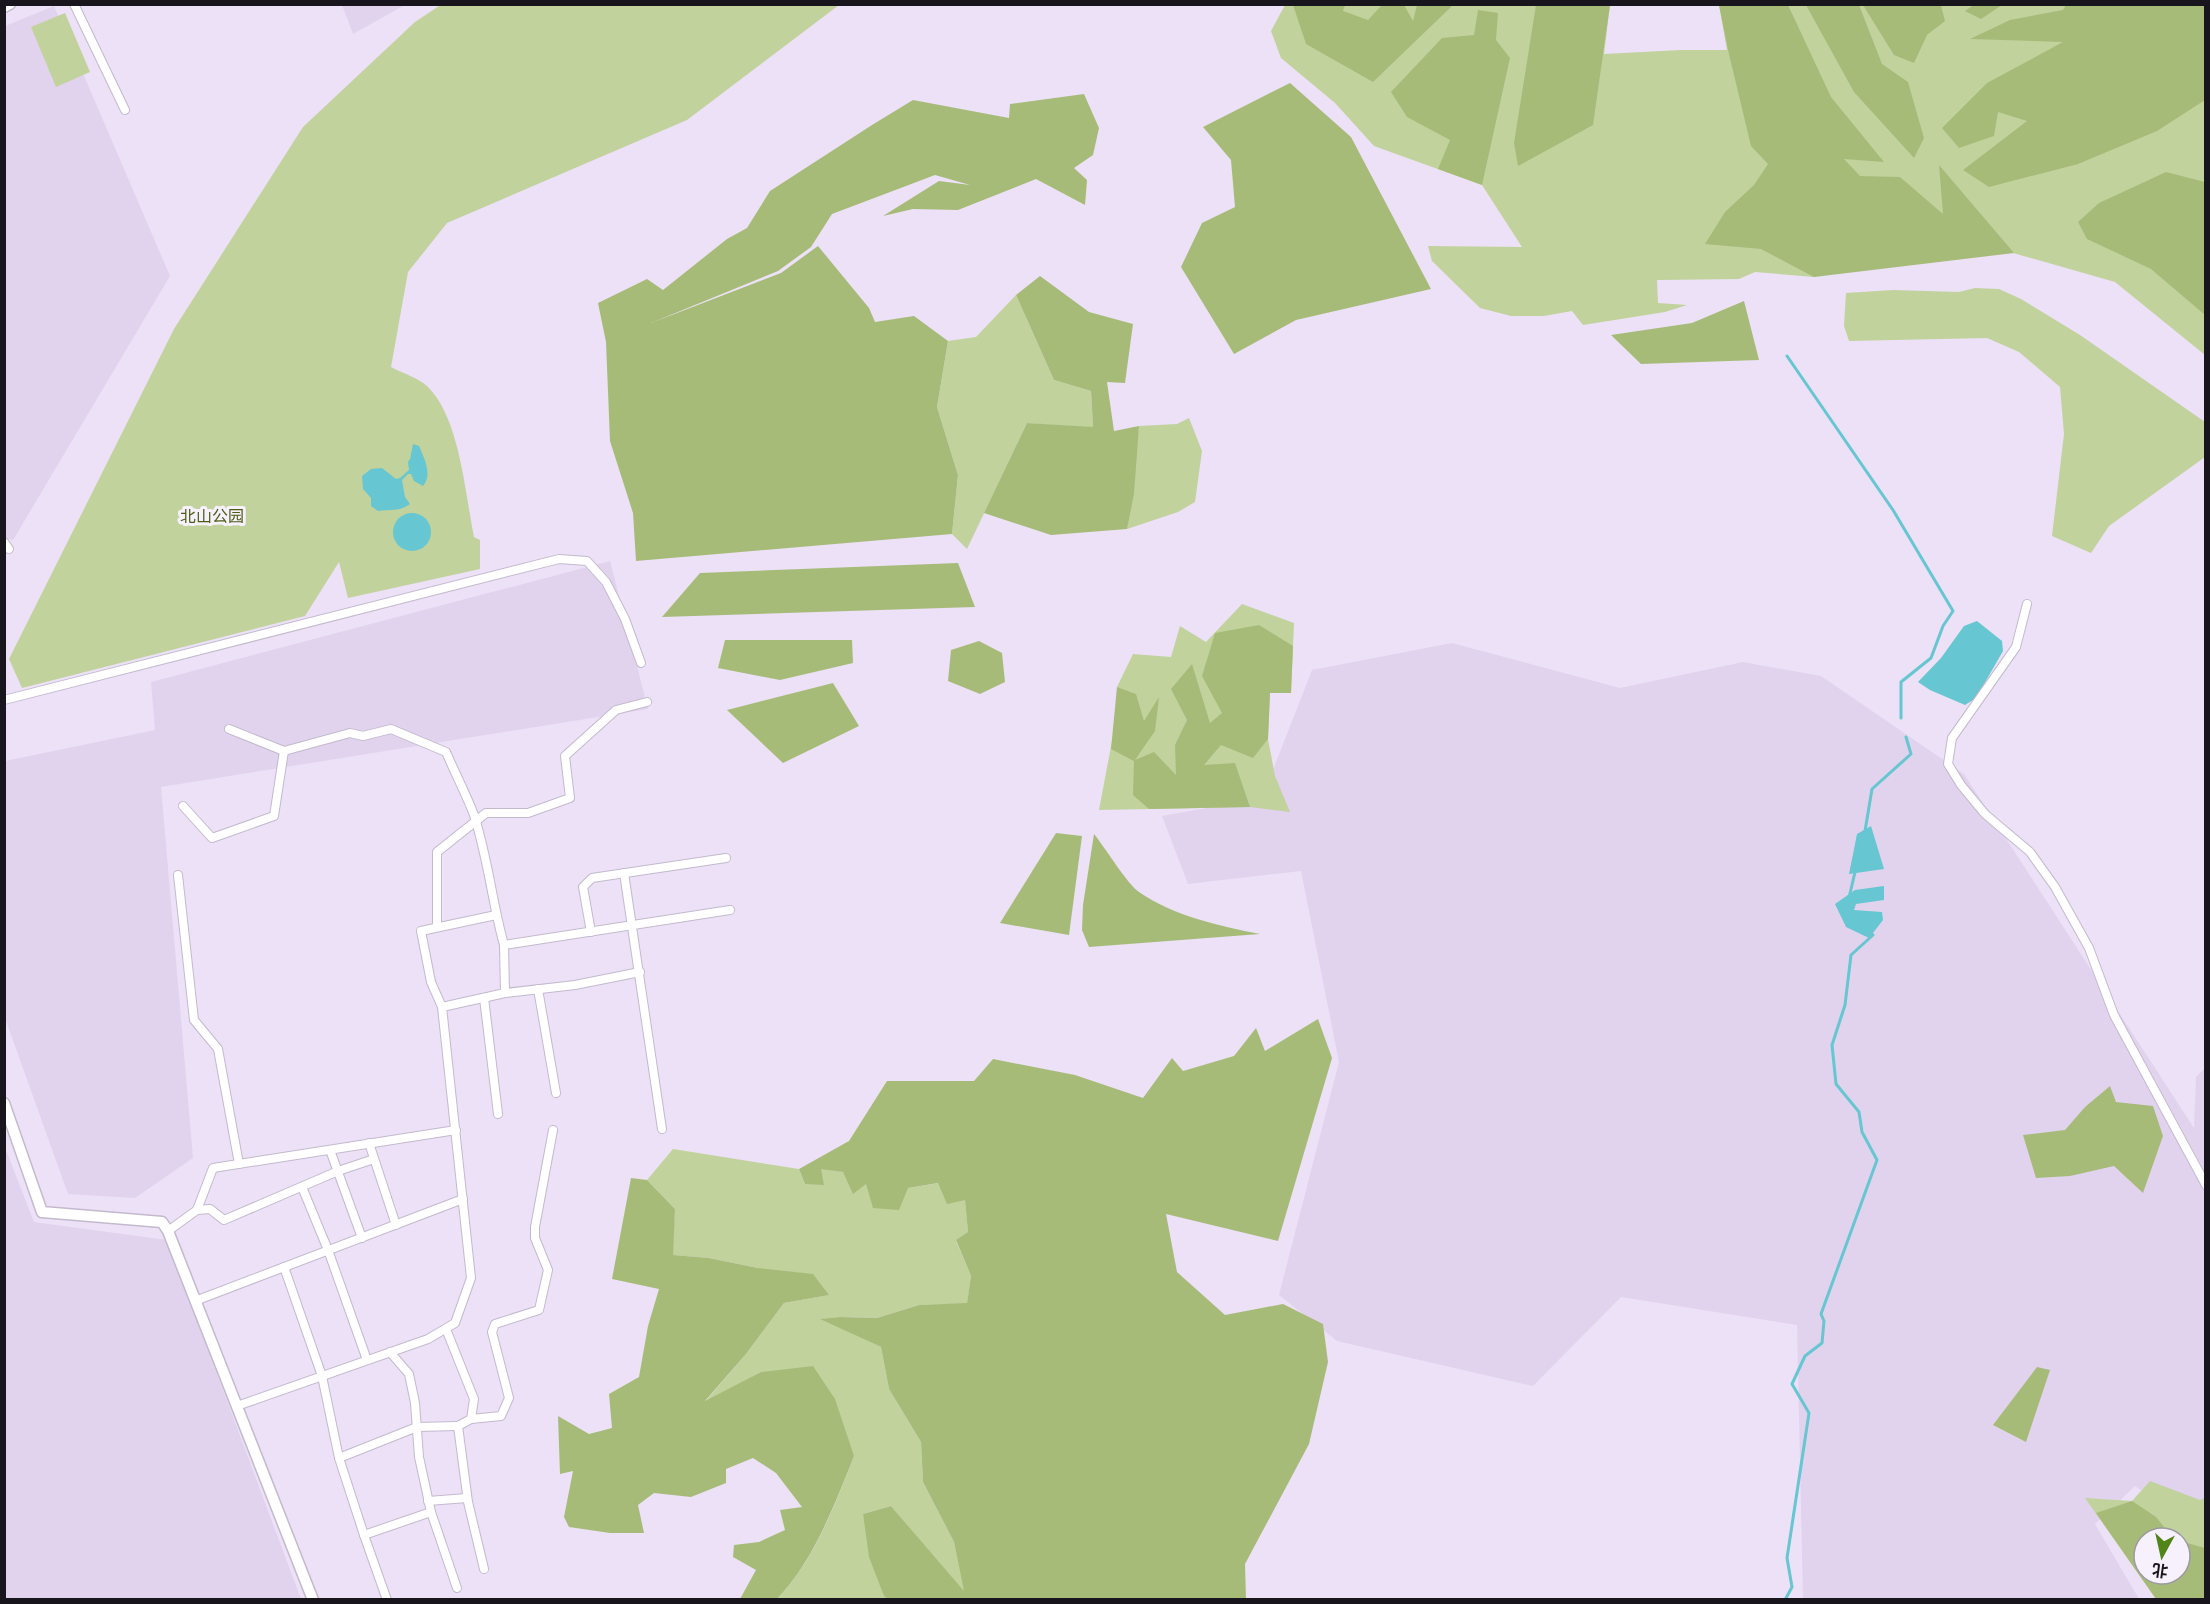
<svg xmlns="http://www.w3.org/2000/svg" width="2210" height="1604" viewBox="0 0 2210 1604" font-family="'Golos Text','Noto Sans SC',sans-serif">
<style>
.built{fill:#e1d3ee}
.green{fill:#c1d29d;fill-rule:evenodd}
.forest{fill:#a7bb79}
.water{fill:#66c6d1}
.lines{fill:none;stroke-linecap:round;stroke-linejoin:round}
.stream{stroke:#66c6d1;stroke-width:3}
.minor-casing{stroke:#c3bacd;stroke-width:10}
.tertiary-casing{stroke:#c3bacd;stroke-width:13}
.minor{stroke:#fff;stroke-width:8}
.tertiary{stroke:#fff;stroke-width:10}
.labels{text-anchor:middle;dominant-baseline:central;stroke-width:6;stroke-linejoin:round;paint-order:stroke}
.park-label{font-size:16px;fill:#4c5d15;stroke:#f7f1fd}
</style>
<rect width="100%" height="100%" fill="#ece1f6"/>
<g class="built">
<path d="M342 5H405L353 34Z"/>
<path d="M54 6 170 276 13 540 5 538V26Z"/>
<path d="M610 561 648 709 161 787 193 1158 135 1198 68 1194 5 1018V761L155 730 151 682Z"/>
<path d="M1452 643 1620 688 1743 662 1821 676 1964 774 2194 1128 2196 1077 2205 1068V1508L2193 1526 2135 1486 2095 1524 2139 1599H1803L1797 1325 1621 1297 1533 1386 1337 1341 1279 1295 1339 1062 1301 871 1188 884 1162 816 1262 798 1312 670Z"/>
<path d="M4 1145 34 1222 167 1240 301 1599H5Z"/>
</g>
<g class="green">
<path d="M442 4 839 5 687 120 447 223 408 272 391 367C402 373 419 378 428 387 460 419 465 493 474 537L480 540V569L348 598 339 562 305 616 22 688 9 659 174 329 303 127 415 22Z"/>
<path d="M1285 5H1610L1604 54 1681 50H1727L1719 5H2205V355L2115 282 1971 241 1814 277 1755 272 1739 279 1657 280 1658 303 1687 305 1665 312 1583 325 1572 311 1544 316H1511L1480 308 1432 261 1428 246 1522 247 1482 185 1374 146 1335 103 1281 58 1271 31Z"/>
<path d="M65 13 90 72 56 87 31 27Z"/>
<path d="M1975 288 1999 289 2021 299 2080 335 2205 422V457L2109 526 2091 553 2052 536 2064 434 2060 387 2019 352 1987 338 1849 341 1844 326 1846 293 1893 290 1959 292Z"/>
<path d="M1016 295 1054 380 1091 391 1093 428 1027 423 967 549 952 534 958 475 937 407 948 341 976 337Z"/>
<path d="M1189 418 1202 451 1195 502 1178 512 1127 529 1139 426 1177 424Z"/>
<path d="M1242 604 1294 623 1291 693H1270L1268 739 1275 776 1290 812 1250 807 1099 810 1116 720 1117 687 1133 654 1171 657 1180 626 1206 642Z"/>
<path d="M673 1149 799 1169 805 1184 821 1168 843 1172 866 1184 908 1188 939 1183 965 1199 968 1232 956 1241 971 1276 967 1304 919 1305 877 1318 840 1317 822 1319 881 1347 889 1389 921 1442 923 1482 954 1542 965 1593 891 1506 863 1514 884 1596 889 1599H777C814 1561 835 1505 854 1456L761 1372 704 1403 746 1354 784 1303 828 1295 758 1268 709 1258 672 1255 675 1209 647 1180Z"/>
<path d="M2150 1481 2200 1500 2205 1498V1599H2156L2085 1498 2132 1501ZM2144 1538H2180V1574H2144Z"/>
</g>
<g class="forest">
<path d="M1975 4H2002V5L1981 19 1965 11Z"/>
<path d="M1293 5H1345L1343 11 1368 20 1382 5H1404L1413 21 1417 5H1453L1373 82 1306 44Z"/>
<path d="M1536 5H1610L1593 125 1518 166 1514 143Z"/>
<path d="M1788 5 1831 97 1884 162 1844 159 1860 176 1900 177 1943 214 1939 165 2014 253 1814 277 1761 249 1705 244 1725 212 1754 185 1768 164 1751 146 1728 50 1719 5Z"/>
<path d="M1806 5H1859L1882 64 1908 82 1924 138 1914 158 1854 92Z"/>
<path d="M1863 5H1941L1945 21 1927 35 1914 63 1894 55Z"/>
<path d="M2066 5H2205V100L2157 131 2078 164 1989 187 1963 170 2027 121 1998 112 1994 136 1959 148 1942 128 1987 83 2063 42 1970 39 2010 20 2063 10Z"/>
<path d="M1478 10 1498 13 1496 40 1510 58 1482 185 1438 169 1450 140 1407 117 1391 92 1442 38 1474 35Z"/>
<path d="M1290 83 1351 137 1431 289 1296 320 1234 354 1181 267 1202 223 1235 207 1231 160 1203 127Z"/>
<path d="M1084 94 1099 128 1093 155 1074 168 1087 180 1085 205 1036 179 958 210 913 209 883 216 939 181 970 185 935 175 832 214 811 247 778 271 651 323 781 273 818 246 869 308 875 322 914 316 948 341 937 407 958 475 952 534 636 561 633 513 610 441 606 342 598 303 647 279 663 290 727 239 747 228 770 191 872 125 913 100 1009 118 1010 104Z"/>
<path d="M2166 172 2205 182V315L2151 269 2087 239 2078 222 2099 203Z"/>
<path d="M1040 276 1089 312 1133 324 1125 383 1107 382 1114 431 1139 426 1134 494 1127 529 1051 535 984 513 1027 423 1093 427 1091 391 1054 380 1016 295Z"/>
<path d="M1744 301 1759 360 1641 364 1611 335 1692 323Z"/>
<path d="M958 563 975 607 662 617 700 573Z"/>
<path d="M1259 625 1293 646 1291 693H1270L1268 739 1253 758 1221 745 1204 765 1235 763 1250 807 1149 809 1133 795 1134 761 1111 749 1117 687 1136 694 1144 721 1159 697 1155 731 1135 760 1154 752 1176 775 1175 745 1187 720 1171 689 1192 664 1210 723 1222 713 1202 676 1215 633Z"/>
<path d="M725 640H852L853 663 780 680 718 668Z"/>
<path d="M979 641 1002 653 1005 682 980 694 948 681 951 650Z"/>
<path d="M833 683 859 726 783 763 727 710Z"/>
<path d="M1056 833 1082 836 1069 935 1000 923Z"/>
<path d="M1094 834C1104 846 1128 885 1139 892 1173 916 1220 926 1260 934L1089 947 1082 930 1083 905Z"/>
<path d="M1318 1019 1332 1058 1278 1241 1166 1214 1177 1272 1225 1315 1283 1304 1323 1324 1328 1362 1309 1444 1245 1564 1246 1599 889 1600 884 1596 869 1557 863 1514 891 1506 964 1591 954 1542 923 1482 921 1442 889 1389 881 1347 820 1319 840 1317 877 1318 919 1305 967 1303 971 1276 956 1240 968 1232 965 1200 947 1204 938 1183 908 1188 899 1210 873 1208 866 1184 853 1194 843 1172 821 1169 824 1185 805 1184 799 1169 849 1141 887 1081H974L993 1059 1075 1075 1143 1098 1172 1058 1183 1071 1234 1056 1256 1028 1265 1051Z"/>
<path d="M2110 1086 2116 1102 2153 1106 2163 1136 2143 1193 2114 1166 2070 1176 2036 1178 2023 1135 2065 1130 2085 1107Z"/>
<path d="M631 1178 647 1180 675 1209 673 1255 709 1258 758 1268 813 1274 829 1295 784 1303 746 1354 705 1401 761 1372 813 1366 835 1399 854 1456C835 1504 813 1562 777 1599H740L756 1570 733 1557 734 1545 759 1542 785 1530 780 1510 802 1507 776 1473 753 1458 726 1469V1483L691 1497 654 1493 638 1505 644 1533H610L569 1527 564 1517 573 1471 560 1474 558 1416 589 1434 612 1428 609 1394 639 1377 648 1326 659 1289 612 1279Z"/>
<path d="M2037 1367 2050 1370 2026 1442 1993 1425Z"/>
<path d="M2132 1501 2156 1517 2173 1538H2144V1574H2180V1541L2205 1548V1599H2156L2096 1513Z"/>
</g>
<g class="water">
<path d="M413 444 419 446C424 458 433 475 423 486L414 481 411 474H408L402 480 405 497 410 504C399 512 390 509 378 511L371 506V498L363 489 362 476 371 469 382 468 396 479 400 478 409 470 408 462 410 459Z"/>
<circle cx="412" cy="532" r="19"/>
<path d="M1977 621 2002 641 2003 651 1976 698 1965 705 1930 690 1918 682 1941 658 1964 626Z"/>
<path d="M1871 826 1884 869 1849 874 1857 834Z"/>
<path d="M1884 886V900L1856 904 1854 910 1882 912 1883 920 1869 938 1846 927 1835 904 1855 890Z"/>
</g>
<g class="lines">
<g class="stream">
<path d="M1787 356 1893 510 1953 611 1943 626 1931 658 1901 682V718"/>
<path d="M1865 831 1872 789 1911 754 1906 737"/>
<path d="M1849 898 1855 872"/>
<path d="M1785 1600 1792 1587 1787 1558 1809 1413 1792 1384 1805 1356 1822 1343 1824 1321 1821 1314 1877 1160 1862 1132 1859 1112 1836 1084 1832 1045 1845 1005 1851 955 1873 935 1870 932"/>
</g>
<g class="minor-casing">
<g id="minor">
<path d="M74 4 125 110"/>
<path d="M4 542 9 549"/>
<path d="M2027 604 2016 647 1952 738 1948 764 1961 785 1985 814 2030 852 2055 887 2089 948 2114 1015 2206 1185"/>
<path d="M4 700 559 559 587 561 606 582 625 619 641 663"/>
<path d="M229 729 284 751 350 733 363 736 391 729 446 752C455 773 466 794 474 815 488 858 492 902 504 945"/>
<path d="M183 806 212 838 274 816 284 751"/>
<path d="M624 873 662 1129"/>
<path d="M178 875 194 1020 218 1049 239 1164"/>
<path d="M437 927V852L486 813H528L570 798 565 756 616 710 647 702"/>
<path d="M591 932 583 887 592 878 726 858"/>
<path d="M538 989 556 1093"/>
<path d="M505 993 575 985 640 972"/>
<path d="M484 998 498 1114"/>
<path d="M442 1007 431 982 421 931 496 915"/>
<path d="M369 1143 396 1225"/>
<path d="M330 1150 362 1238"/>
<path d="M302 1187 328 1250 367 1360"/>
<path d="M197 1210 210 1209 224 1220 338 1171 374 1159"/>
<path d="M168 1231 197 1210 213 1168 456 1130"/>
<path d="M284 1267 322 1376 339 1458 364 1535"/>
<path d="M195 1301 463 1199"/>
<path d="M446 1329 474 1399 471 1419 458 1426 468 1502 484 1569"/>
<path d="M390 1352 409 1374 415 1403 419 1457 431 1512 457 1588"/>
<path d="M237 1406 428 1339 455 1323 471 1278 442 1007 505 993 504 945 730 910"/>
<path d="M471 1419 501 1416 509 1398 492 1332 495 1324 539 1310 548 1270 535 1238V1227L553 1130"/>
<path d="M339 1458 417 1427 458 1426"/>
<path d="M428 1501 467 1498"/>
<path d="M387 1600 364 1535 431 1512"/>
</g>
</g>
<g class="tertiary-casing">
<g id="tertiary">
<path d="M4 7 10 4"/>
<path d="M4 1103 42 1212 162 1222 168 1231 313 1600"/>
</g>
</g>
<use href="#minor" class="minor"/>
<use href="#tertiary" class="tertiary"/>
</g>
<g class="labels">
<g class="park-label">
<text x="212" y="516">北山公园</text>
</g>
</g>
<rect width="2210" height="1604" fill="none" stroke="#19151c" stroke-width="12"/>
<g transform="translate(2162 1556) rotate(188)"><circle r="28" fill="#f7f1fd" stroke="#9e99a3" stroke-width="1.5"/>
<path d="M0-4.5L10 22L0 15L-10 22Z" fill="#518419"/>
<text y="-9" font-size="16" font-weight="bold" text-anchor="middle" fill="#19151c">北</text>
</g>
</svg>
